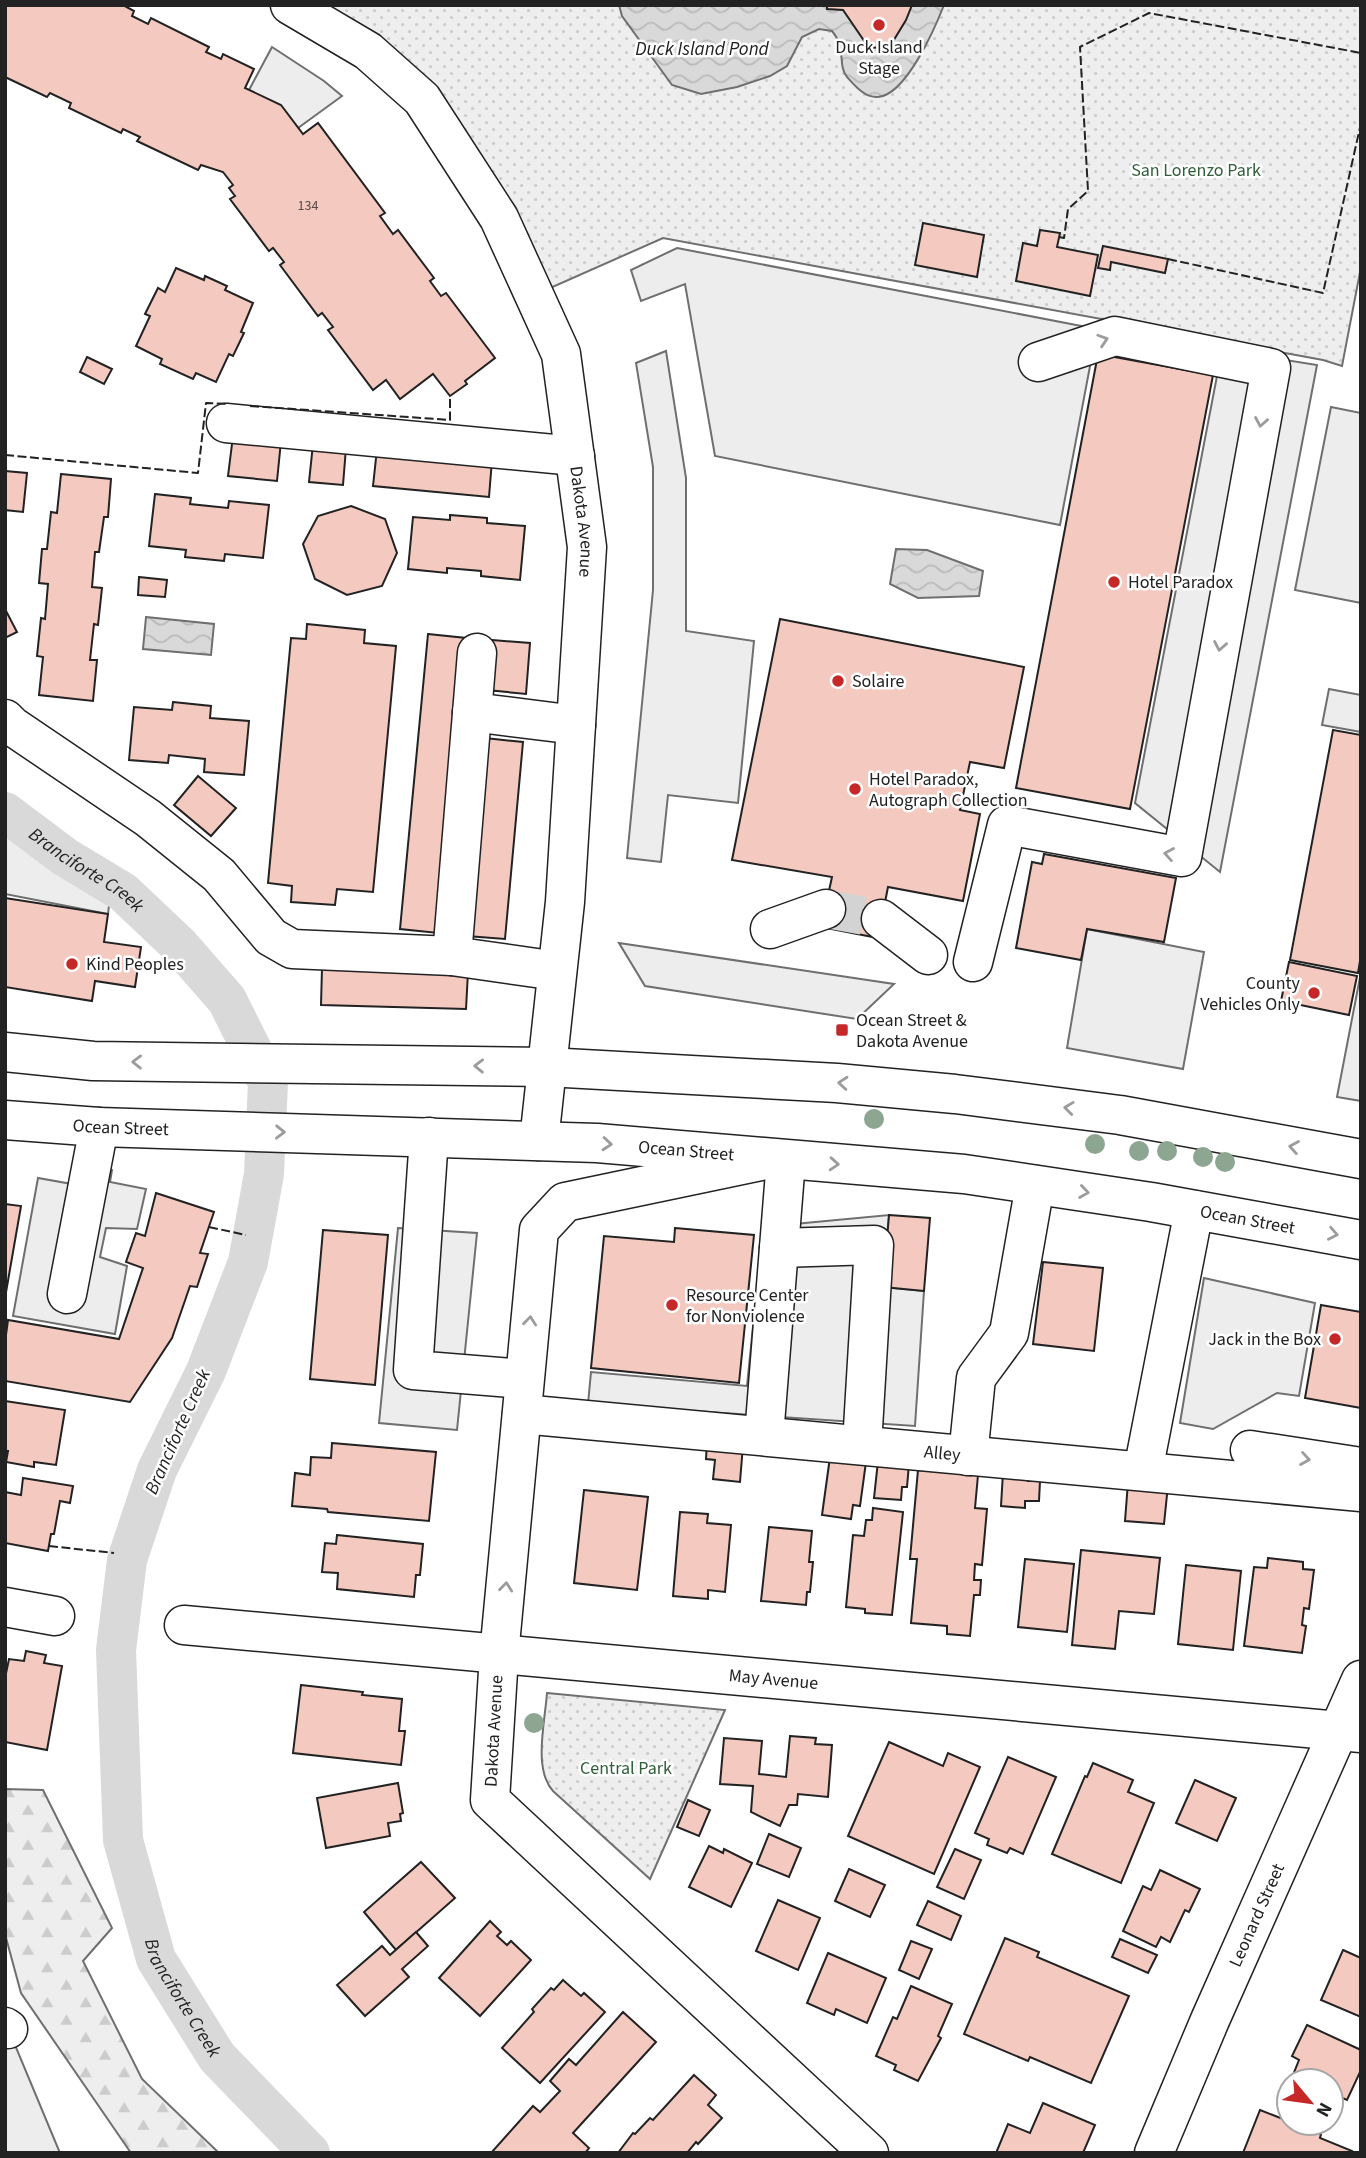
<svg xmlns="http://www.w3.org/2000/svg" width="1366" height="2158" viewBox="0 0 1366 2158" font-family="'Source Sans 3',sans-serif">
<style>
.forest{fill:url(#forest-firs);stroke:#6f6f6f;stroke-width:2}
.park{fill:url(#park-dots);stroke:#6f6f6f;stroke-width:2}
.parking{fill:#ededed;stroke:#6f6f6f;stroke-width:2}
.water{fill:url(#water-waves);stroke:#6f6f6f;stroke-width:2}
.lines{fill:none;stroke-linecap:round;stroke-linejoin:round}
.canal{stroke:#d9d9d9;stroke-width:40}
.building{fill:#f3c9c0;stroke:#222;stroke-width:2}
.minor-tunnel{stroke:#d3d3d3;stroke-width:38;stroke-dasharray:38 19;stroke-linecap:butt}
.minor-casing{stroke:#222;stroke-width:41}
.major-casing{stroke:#222;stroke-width:41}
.minor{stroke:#fff;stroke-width:38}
.major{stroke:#fff;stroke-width:38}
.fence{stroke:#222;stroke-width:2;stroke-dasharray:9 3.5;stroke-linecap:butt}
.tree{fill:#8da692}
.oneway{stroke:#9c9c9c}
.poi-dot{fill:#c62828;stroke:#fff;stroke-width:2.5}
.labels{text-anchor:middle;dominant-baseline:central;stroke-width:5;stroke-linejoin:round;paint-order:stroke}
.number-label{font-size:14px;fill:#564c4a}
.poi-label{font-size:18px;fill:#222;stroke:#fff;text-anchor:start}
.park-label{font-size:18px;fill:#2f5e38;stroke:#fff}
.street-label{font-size:18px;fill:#222;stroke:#fff}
.water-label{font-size:19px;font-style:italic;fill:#222;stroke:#fff}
</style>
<defs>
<pattern id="forest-firs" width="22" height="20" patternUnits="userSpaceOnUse" patternTransform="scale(1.75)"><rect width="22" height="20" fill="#eee"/><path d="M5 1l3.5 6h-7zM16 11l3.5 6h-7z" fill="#ccc"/></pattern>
<pattern id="park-dots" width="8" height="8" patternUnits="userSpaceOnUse" patternTransform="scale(1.75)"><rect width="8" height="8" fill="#eee"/><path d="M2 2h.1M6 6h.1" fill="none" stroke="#ccc" stroke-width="1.8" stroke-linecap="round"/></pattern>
<pattern id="water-waves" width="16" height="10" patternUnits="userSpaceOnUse" patternTransform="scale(1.75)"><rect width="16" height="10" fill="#d9d9d9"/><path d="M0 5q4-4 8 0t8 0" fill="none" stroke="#bababa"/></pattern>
</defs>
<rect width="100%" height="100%" fill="#fff"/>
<path class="forest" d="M5 1789 43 1790 112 1928 83 1961 142 2079 219 2153H131L21 1993 5 1934Z"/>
<g class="park">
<path d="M271 5H1361V267L1342 366 1323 360 663 238 539 293 392 82Z"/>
<path d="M547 1693 725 1710 650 1879 553 1791C533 1769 545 1722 547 1693Z"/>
</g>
<g class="parking">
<path d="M272 47 324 81 342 96 298 128 249 90Z"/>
<path d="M677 248 1097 329 1060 525 715 456 685 284 641 301 631 270Z"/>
<path d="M1222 350 1317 365 1220 872 1135 803Z"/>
<path d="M666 351 686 478V631L754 641 738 803 668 795 661 862 627 858 653 590V467L636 363Z"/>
<path d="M1331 407 1361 413V603L1295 590Z"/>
<path d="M1329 689 1361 695V732L1322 725Z"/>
<path d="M5 832 110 897 108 914 5 894Z"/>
<path d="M1087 929 1204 952 1183 1069 1067 1048Z"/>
<path d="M619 943 894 984 857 1019 645 986Z"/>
<path d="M1361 972V1101L1337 1097Z"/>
<path d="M76 1164 112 1170 110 1182 146 1189 137 1229 106 1228 100 1257 127 1266 115 1334 13 1316 38 1178 72 1184Z"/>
<path d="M889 1215 884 1287 924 1291 915 1426 588 1404 591 1372 747 1386 763 1227Z"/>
<path d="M398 1228 477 1233 457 1430 379 1423Z"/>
<path d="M1204 1278 1315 1303 1299 1396 1277 1393 1213 1429 1180 1423Z"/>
<path d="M5 2021 60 2153H5Z"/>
</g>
<g class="water">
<path d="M619 5H944C935 28 906 95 878 97 865 98 855 86 847 77 837 64 847 49 832 31L819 29 802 37 787 66 770 76 737 87 701 94 672 85 622 16Z"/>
<path d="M896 549 927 550 983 571 979 596 918 598 890 584Z"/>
<path d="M146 617 214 624 211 655 143 649Z"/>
</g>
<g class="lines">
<path class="canal" id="s1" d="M5 812 65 857 123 892 179 945 227 1000 268 1082 264 1174 248 1262 206 1371 157 1470 127 1560 116 1650 123 1840 156 1959 217 2057 310 2153"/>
</g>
<g class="building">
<path d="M5 5H123L134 11 132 16 148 24 151 18 209 47 206 52 221 59 223 54 254 69 245 88 281 105 303 134 318 123 385 213 380 216 393 234 398 230 434 278 430 281 441 296 446 293 495 358 465 381 467 384 450 396 433 374 400 399 386 380 373 390 328 330 333 327 322 313 318 316 280 265 284 262 273 248 269 251 230 199 235 196 229 188 233 185 223 172 201 165 198 170 137 141 140 137 123 129 121 133 69 108 71 103 50 93 47 97 5 77Z"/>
<path d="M827 5H912L906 20 892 43 887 47 869 48 843 10 827 9Z"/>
<path d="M923 223 984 235 977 277 915 265Z"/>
<path d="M1040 230 1060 233 1057 247 1098 255 1090 296 1016 281 1023 243 1037 246Z"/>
<path d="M1103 246 1168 259 1165 273 1111 262 1110 270 1098 268Z"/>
<path d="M176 268 204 280 205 276 227 286 225 290 253 303 241 332 244 333 233 356 229 354 216 382 196 373 193 379 160 364 162 359 136 346 150 316 145 314 158 288 165 292Z"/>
<path d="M1098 354 1213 375 1130 809 1016 788Z"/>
<path d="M87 357 112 369 104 384 80 372Z"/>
<path d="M233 436 281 441 277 481 228 476Z"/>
<path d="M313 444 346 448 343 485 309 482Z"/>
<path d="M377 449 492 460 489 497 373 486Z"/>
<path d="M5 471 27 473 23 512 5 510Z"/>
<path d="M61 474 111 479 108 517H104L99 552H95L92 587 102 588 98 625 94 624 90 660H97L93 701 39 695 43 657 37 656 41 618 45 619 48 584 39 583 42 549H47L51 512 57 513Z"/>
<path d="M155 494 191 498 190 504 228 508 229 501 269 505 263 558 225 554 224 561 185 557 186 550 149 546Z"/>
<path d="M351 506 385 519 397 553 382 586 347 595 315 579 303 544 318 516Z"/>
<path d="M450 515 487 518V523L525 526 520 580 481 576V571L447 568V573L408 569 413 517 450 520Z"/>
<path d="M139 577 167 580 165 597 138 595Z"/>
<path d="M5 609 17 632 5 638Z"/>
<path d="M780 619 1024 667 1004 768 970 762 960 810 980 814 963 901 888 887 878 938 821 927 832 877 732 860Z"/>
<path d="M307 624 365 630 364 643 396 646 373 892 337 889 335 905 291 902 292 886 268 883 291 638 306 639Z"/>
<path d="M428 634 466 638 438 933 400 929Z"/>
<path d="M492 640 530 643 526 694 487 690Z"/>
<path d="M173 702 211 706 210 718 249 721 244 775 204 772 205 759 169 755 168 763 129 760 134 707 172 710Z"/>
<path d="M1333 730 1361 735V955L1358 973 1290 960Z"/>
<path d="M485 738 523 742 505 939 467 936Z"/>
<path d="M198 776 236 808 211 836 174 805Z"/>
<path d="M1044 854 1176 878 1164 942 1087 929 1081 960 1016 948 1032 862 1042 864Z"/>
<path d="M5 898 108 914 104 942 141 947 135 987 95 981 92 1001 5 987Z"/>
<path d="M1289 962 1357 976 1349 1015 1281 1001Z"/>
<path d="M322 968 468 972 466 1009 321 1005Z"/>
<path d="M156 1193 214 1212 200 1253 208 1254 197 1287 190 1286 172 1338 130 1402 5 1381V1342L8 1320 119 1339 143 1268 126 1262 136 1233 145 1236Z"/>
<path d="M5 1204 21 1206 5 1298Z"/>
<path d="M889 1215 930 1218 924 1291 883 1287Z"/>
<path d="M675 1228 754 1235 739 1383 591 1368 604 1236 674 1242Z"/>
<path d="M323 1230 388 1235 375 1385 310 1379Z"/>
<path d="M1043 1262 1103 1268 1094 1351 1033 1344Z"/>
<path d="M1321 1305 1361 1312V1408L1305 1398Z"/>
<path d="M5 1401 65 1410 56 1465 34 1462V1467L6 1462 8 1451H5Z"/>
<path d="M707 1442 743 1445 740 1482 713 1479 715 1460 706 1459Z"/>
<path d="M332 1443 436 1452 429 1521 328 1512 327 1509 292 1506 295 1473 310 1475 311 1457 331 1458Z"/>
<path d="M830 1457 866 1462 860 1506 853 1505 851 1519 822 1515Z"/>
<path d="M878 1461 909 1464 907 1487H902L901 1500 874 1498Z"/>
<path d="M918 1470 978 1475 975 1508 987 1509 982 1565 975 1564 974 1580H981L980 1595H974L970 1636 947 1634V1626L911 1623 917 1559H910Z"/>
<path d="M1003 1472 1029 1473 1028 1481H1040L1039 1501H1025V1508L1001 1506Z"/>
<path d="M23 1478 73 1486 70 1503 60 1501 54 1534H51L48 1551 5 1543V1492L21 1495Z"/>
<path d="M1128 1482 1168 1485 1164 1524 1125 1521Z"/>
<path d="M584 1490 648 1497 637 1590 574 1583Z"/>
<path d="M873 1508 903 1512 892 1615 865 1613V1609L846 1607 853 1535 864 1536 866 1520H872Z"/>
<path d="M680 1512 708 1514 707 1523 731 1525 725 1592 708 1590V1599L673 1596Z"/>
<path d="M769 1527 812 1531 809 1562H813L810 1592H807L806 1605 761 1601Z"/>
<path d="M337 1535 423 1544 420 1575H416L414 1597 337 1589 338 1573 322 1572 325 1543 336 1544Z"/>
<path d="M1081 1550 1160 1558 1154 1614 1119 1611 1115 1649 1072 1645Z"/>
<path d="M1268 1558 1303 1562V1569L1314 1570 1309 1609 1304 1608 1302 1625 1306 1626 1302 1653 1244 1646 1254 1567 1267 1568Z"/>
<path d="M1025 1559 1074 1564 1067 1632 1018 1627Z"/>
<path d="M1186 1565 1241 1571 1233 1650 1178 1644Z"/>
<path d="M26 1651 46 1655 44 1663 62 1666 47 1750 5 1742V1678L9 1659 24 1661Z"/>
<path d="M301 1685 363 1692 362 1695 402 1699 399 1731H405L401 1765 293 1753Z"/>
<path d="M790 1736 816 1738 815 1744 832 1745 828 1797 798 1794 797 1805H789L780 1826 751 1812 753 1786 720 1784 724 1738 762 1741 759 1774 786 1777Z"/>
<path d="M889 1742 943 1766 948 1753 980 1767 934 1874 848 1836Z"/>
<path d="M1008 1757 1056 1777 1023 1854 1010 1848 1007 1853 987 1845 989 1839 975 1833Z"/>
<path d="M1093 1763 1133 1780 1128 1792 1154 1803 1121 1883 1052 1854 1085 1776 1087 1777Z"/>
<path d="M1195 1780 1236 1798 1217 1841 1176 1823Z"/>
<path d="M398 1783 403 1813 400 1814 401 1821 388 1823 390 1836 326 1848 317 1798Z"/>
<path d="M688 1800 710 1810 699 1836 677 1827Z"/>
<path d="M769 1834 801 1848 789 1877 757 1864Z"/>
<path d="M709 1846 723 1853 724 1849 752 1863 731 1907 689 1887Z"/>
<path d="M955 1849 981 1860 964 1899 937 1887Z"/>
<path d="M421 1862 455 1898 396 1950 364 1912Z"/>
<path d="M849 1869 885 1885 870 1917 835 1901Z"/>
<path d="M1160 1870 1200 1889 1189 1912 1185 1910 1170 1942 1161 1937 1156 1947 1123 1931 1143 1886 1151 1890Z"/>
<path d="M778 1900 820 1918 798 1970 756 1951Z"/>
<path d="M928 1901 961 1916 951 1940 917 1925Z"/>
<path d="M490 1921 501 1932 497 1936 507 1945 511 1941 531 1960 480 2016 439 1978Z"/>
<path d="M416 1932 428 1946 402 1969 409 1977 365 2016 337 1985 382 1946 390 1955Z"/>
<path d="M1005 1938 1039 1952 1037 1957 1129 1996 1091 2083 1030 2057 1028 2061 964 2034Z"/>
<path d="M1120 1939 1157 1955 1148 1973 1112 1957Z"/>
<path d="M911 1941 932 1949 919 1979 899 1970Z"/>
<path d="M1343 1950 1361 1958V2017L1321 2000Z"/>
<path d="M828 1953 886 1978 867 2023 836 2009 834 2015 807 2003Z"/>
<path d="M563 1980 581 1996 584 1993 605 2012 540 2083 502 2048 534 2012 532 2009 551 1988 554 1990Z"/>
<path d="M911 1986 952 2004 938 2036 941 2038 918 2081 894 2070 896 2065 876 2056 893 2017 897 2019Z"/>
<path d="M623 2012 656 2042 573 2133 589 2148 585 2153H491L533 2106 540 2112 560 2091 550 2081 569 2059 576 2065Z"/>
<path d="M1307 2025 1361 2050V2070L1347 2100 1331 2093 1334 2088 1331 2086V2081H1307L1293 2075 1299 2060 1292 2056Z"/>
<path d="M694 2075 716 2095 708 2105 722 2118 698 2144 696 2142 687 2153H618L633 2133 635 2134 650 2118 653 2120Z"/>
<path d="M1043 2103 1095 2125 1083 2153H996L1008 2124 1030 2133Z"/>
<path d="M1260 2110 1321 2134 1320 2138 1352 2151 1351 2153H1243Z"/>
</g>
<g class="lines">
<path class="minor-tunnel" d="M826 909 881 919"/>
<g class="minor-casing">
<g id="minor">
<path id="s2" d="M290 5 368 51 422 99 499 218 561 354 587 547 565 902 539 1141"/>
<path d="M226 423 575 456"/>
<path d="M472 712 576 725"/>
<path d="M5 719 12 726 148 818 219 875 271 937 292 949 452 956 557 971"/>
<path d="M881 919 928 955"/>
<path d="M770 929 826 909"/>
<path d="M452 956 477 653"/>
<path d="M973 962 1007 825 1182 857 1271 368 1115 336 1038 362"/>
<path d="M429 1137 413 1370 524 1379"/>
<path d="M761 1161 565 1202 539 1230 499 1655 490 1800 869 2153"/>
<path d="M779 1248 874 1245 862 1445"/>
<path d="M67 1294 99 1127"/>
<path id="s3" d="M522 1414 1361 1492"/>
<path d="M764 1436 786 1160"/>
<path d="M1250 1450 1361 1467"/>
<path d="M968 1456 976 1378 1009 1333 1035 1185"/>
<path d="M1143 1471 1194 1210"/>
<path d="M5 1607 55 1616"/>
<path id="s4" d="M184 1625 1361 1733"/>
<path d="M5 2027 8 2029"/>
<path id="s5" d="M1154 2153 1210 2020 1361 1680"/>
</g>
</g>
<g class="major-casing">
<g id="major">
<path d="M5 1052 93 1061 547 1067 837 1083 955 1094 1120 1115 1361 1159"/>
<path id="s6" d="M5 1120 99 1127 597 1143 964 1174 1151 1202 1361 1240"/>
</g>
</g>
<use href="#minor" class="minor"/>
<use href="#major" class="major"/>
<g class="fence">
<path d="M1059 237 1064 238 1068 209 1088 191 1080 47 1149 13 1361 53"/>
<path d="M1168 259 1323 293 1361 123"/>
<path d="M250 406 450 420V396"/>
<path d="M5 455 198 473 206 403 229 404"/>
<path d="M209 1227 246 1235"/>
<path d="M49 1546 114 1553"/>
</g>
</g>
<g class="tree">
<circle cx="874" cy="1119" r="10"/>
<circle cx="1095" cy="1144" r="10"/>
<circle cx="1139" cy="1151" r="10"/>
<circle cx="1167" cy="1151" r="10"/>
<circle cx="1203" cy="1157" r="10"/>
<circle cx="1225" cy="1162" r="10"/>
<circle cx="534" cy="1723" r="10"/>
</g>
<defs><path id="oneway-chevron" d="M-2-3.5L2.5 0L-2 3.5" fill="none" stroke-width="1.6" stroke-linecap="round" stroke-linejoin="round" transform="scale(1.75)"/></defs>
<g class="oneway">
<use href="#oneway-chevron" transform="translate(1103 340) rotate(-18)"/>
<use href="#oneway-chevron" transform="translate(1261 422) rotate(100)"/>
<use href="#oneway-chevron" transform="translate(1220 646) rotate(100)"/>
<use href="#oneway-chevron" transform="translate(1169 854) rotate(-170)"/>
<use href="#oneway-chevron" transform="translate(137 1062) rotate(-179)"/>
<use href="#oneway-chevron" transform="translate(479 1066) rotate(-179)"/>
<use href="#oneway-chevron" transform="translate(843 1083) rotate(-175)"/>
<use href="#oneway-chevron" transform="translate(1069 1108) rotate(-173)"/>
<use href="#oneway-chevron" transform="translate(280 1132) rotate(1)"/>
<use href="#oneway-chevron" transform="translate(607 1144) rotate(5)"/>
<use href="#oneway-chevron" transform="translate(1294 1147) rotate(-170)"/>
<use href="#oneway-chevron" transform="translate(834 1164) rotate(4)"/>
<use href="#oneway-chevron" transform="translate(1084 1192) rotate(8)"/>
<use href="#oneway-chevron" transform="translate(1333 1234) rotate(11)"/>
<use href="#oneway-chevron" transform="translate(530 1321) rotate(-84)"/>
<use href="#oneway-chevron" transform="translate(1305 1459) rotate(9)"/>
<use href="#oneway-chevron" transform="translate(506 1587) rotate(-84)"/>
</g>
<g class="poi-dot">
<circle cx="879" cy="25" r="7"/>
<circle cx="1114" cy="582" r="7"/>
<circle cx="838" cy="681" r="7"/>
<circle cx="855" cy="789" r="7"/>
<circle cx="72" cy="964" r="7"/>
<circle cx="1314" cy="993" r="7"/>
<rect x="835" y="1023" width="14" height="14" rx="3.5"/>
<circle cx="672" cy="1305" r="7"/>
<circle cx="1335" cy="1339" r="7"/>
</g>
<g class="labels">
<g class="number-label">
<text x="308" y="206">134</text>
</g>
<g class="poi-label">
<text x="879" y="47" text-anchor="middle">Duck Island<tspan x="879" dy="21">Stage</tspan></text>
<text x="1128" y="582">Hotel Paradox</text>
<text x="852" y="681">Solaire</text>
<text x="869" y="779">Hotel Paradox,<tspan x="869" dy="21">Autograph Collection</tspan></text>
<text x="86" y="964">Kind Peoples</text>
<text x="1300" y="983" text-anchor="end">County<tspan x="1300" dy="21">Vehicles Only</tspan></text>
<text x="856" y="1020">Ocean Street &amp;<tspan x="856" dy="21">Dakota Avenue</tspan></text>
<text x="686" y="1295">Resource Center<tspan x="686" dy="21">for Nonviolence</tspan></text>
<text x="1321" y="1339" text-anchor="end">Jack in the Box</text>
</g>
<g class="park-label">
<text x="1196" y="170">San Lorenzo Park</text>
<text x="626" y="1768">Central Park</text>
</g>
<g class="street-label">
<text stroke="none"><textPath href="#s2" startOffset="623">Dakota Avenue</textPath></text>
<text stroke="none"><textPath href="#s6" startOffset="116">Ocean Street</textPath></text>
<text stroke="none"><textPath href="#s6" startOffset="682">Ocean Street</textPath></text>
<text stroke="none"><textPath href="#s6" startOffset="1248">Ocean Street</textPath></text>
<text stroke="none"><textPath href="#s3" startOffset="422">Alley</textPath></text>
<text stroke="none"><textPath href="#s4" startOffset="592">May Avenue</textPath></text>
<text transform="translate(494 1731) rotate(-87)">Dakota Avenue</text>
<text stroke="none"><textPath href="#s5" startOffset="259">Leonard Street</textPath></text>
</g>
<g class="water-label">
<text x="702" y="49">Duck Island Pond</text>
<text stroke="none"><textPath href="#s1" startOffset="100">Branciforte Creek</textPath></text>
<text transform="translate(178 1432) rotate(-66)">Branciforte Creek</text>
<text stroke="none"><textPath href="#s1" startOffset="1339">Branciforte Creek</textPath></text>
</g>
</g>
<rect width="1366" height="2158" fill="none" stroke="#222222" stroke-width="14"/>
<g transform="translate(1310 2102) rotate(119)"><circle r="33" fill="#ffffff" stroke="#a7a7a7" stroke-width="2"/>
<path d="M0-5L12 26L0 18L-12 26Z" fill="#c62828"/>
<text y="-10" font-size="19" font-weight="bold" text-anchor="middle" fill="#222222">N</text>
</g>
</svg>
